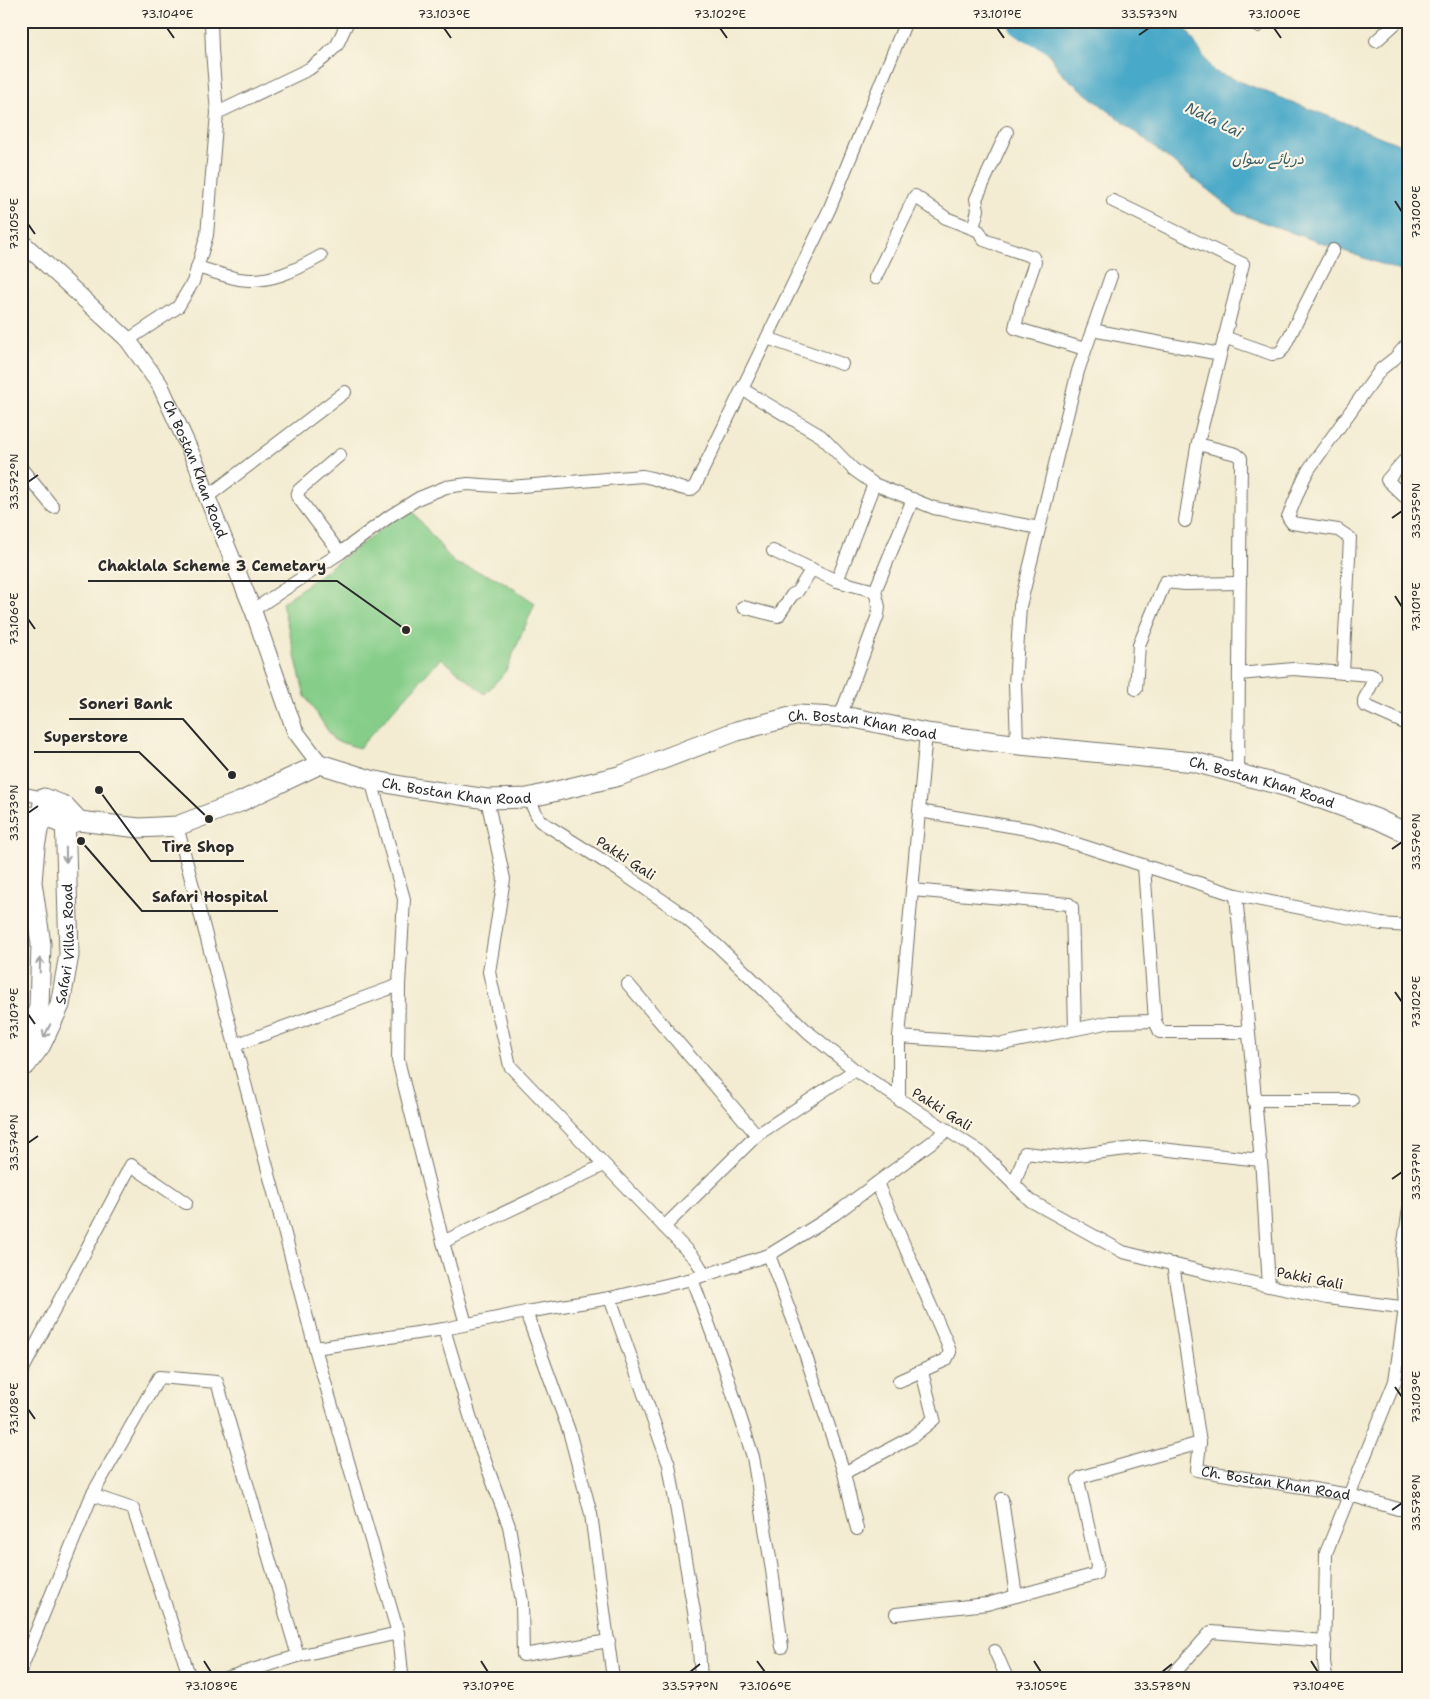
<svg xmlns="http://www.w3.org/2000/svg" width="1430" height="1699" viewBox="0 0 1430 1699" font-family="'Shantell Sans','Playpen Sans Arabic',sans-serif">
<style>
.green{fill:#85cd89;stroke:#587c5a}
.water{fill:#49a9c8;stroke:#3a6a7a}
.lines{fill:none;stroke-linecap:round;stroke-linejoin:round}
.river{stroke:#49a9c8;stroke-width:29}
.minor-casing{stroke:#716f65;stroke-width:14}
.tertiary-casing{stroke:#716f65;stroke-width:18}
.secondary-casing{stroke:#716f65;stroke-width:21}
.minor{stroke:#fff;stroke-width:12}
.tertiary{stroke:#fff;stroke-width:16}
.secondary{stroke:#fff;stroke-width:19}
.oneway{stroke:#a0a0a0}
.ticks{fill:none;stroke:#2b2b2b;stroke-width:2}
.labels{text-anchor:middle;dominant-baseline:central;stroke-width:4.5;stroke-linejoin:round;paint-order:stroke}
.street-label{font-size:14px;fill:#2b2b2b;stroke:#fcf5e5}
.water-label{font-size:15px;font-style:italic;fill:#375d6a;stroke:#fcf5e5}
.leader{fill:none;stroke:#2b2b2b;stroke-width:2}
.callout-dot{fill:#2b2b2b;stroke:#fcf5e5;stroke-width:2}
.callout-label{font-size:15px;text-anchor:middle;font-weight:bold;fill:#2b2b2b;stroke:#fcf5e5;stroke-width:4.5;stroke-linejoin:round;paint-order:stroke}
.neatline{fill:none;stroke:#2b2b2b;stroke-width:2}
.ticks-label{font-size:12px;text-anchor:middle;fill:#2b2b2b}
</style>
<rect width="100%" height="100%" fill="#fcf5e5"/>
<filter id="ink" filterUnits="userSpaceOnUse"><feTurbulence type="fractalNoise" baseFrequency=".02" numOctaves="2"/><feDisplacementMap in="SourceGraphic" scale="10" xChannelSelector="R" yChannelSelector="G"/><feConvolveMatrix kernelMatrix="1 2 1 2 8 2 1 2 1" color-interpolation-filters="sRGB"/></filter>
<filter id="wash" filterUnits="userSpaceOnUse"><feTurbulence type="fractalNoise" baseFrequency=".0096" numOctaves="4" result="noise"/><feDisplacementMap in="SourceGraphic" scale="20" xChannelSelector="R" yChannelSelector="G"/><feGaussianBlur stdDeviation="1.12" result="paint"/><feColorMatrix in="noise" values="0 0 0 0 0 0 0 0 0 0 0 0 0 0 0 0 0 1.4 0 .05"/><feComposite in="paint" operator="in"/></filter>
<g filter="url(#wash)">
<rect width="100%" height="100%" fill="#f3ecd2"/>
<path class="green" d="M410 508 454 563 499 579 535 603 506 671 485 694 441 658 359 748 334 740 305 696 282 603Z"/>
<path class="water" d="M1027 21H1181L1213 71 1409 148V274L1237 213 1062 74Z"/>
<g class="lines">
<path class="river" d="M1023 21V23L1066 46"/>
</g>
</g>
<g filter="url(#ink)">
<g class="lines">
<g class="minor-casing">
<g id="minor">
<path d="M1258 26 1263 21"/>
<path d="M1376 41 1398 21"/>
<path d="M217 113 309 69 324 58 337 45 348 21"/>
<path d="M1113 201 1243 264 1197 447 1185 521"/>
<path d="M973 228 978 210 976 199 1007 132"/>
<path d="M197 267C211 271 225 276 239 279 269 284 296 270 321 256"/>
<path d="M875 278 915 196 946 218 979 231 984 240 1033 257 1035 262 1020 306 1015 328 1085 349"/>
<path d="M1092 330 1220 354"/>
<path d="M1224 337 1272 354 1279 353 1283 349 1333 250"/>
<path d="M767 338 842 364"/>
<path d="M128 340 178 307 193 282 207 235 217 113 212 50 211 21"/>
<path d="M742 389 821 436 853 469 874 484 934 508 1039 528"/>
<path d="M1198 444 1236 454 1241 458 1238 774"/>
<path d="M340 455 299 490 297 496 340 553"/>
<path d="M1409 455 1387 480 1409 501"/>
<path d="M21 468 53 507"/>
<path d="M207 497 345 392"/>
<path d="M773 551 837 581 875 591"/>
<path d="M837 581 874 484"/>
<path d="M743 607 778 616 792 595 797 592 812 569"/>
<path d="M253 610 340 553 390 516 419 498 446 487 468 484 510 487 642 476C660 478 672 488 690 490L695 486 829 210 906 21"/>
<path d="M1343 673 1350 538 1338 530 1292 523 1288 517 1304 478 1309 469 1381 369 1395 358 1409 342"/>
<path d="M1239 674 1293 669 1371 675 1375 677 1364 700V705L1409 725"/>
<path d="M1136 689 1139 645 1165 582 1185 584 1240 583"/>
<path d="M840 717 878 615 879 607 875 591 913 499"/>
<path d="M1017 744 1015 684 1020 606 1078 371 1111 276"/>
<path d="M371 780 404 899 399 985 398 1060 443 1242 466 1324"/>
<path d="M21 793 44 798"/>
<path d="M528 798 540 821 618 870 675 909 719 947 808 1032 855 1070 982 1153 1031 1201 1123 1252 1216 1275 1327 1298 1409 1308"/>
<path d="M487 799 504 879 489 972 510 1066 696 1260 705 1275"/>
<path d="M21 811 41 815"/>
<path d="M919 811 1033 830 1236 895 1381 924 1409 926"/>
<path d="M177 826 315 1348 398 1633"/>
<path d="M1144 866 1155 1021 1160 1032H1248"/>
<path d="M912 890 1069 904 1072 907 1075 1029"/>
<path d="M1236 895 1262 1173 1269 1286"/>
<path d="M628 984 757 1135"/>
<path d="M899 1037 1002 1044 1111 1022 1155 1021"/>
<path d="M235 1045 399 985"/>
<path d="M899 1100V1037L926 733"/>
<path d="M1254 1100H1352"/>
<path d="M877 1183 947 1343 950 1352 946 1360 899 1381"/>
<path d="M1014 1185 1025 1153 1061 1157 1143 1147 1260 1160"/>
<path d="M664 1227 757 1135 855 1070"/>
<path d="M443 1242 604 1165"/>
<path d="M769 1255 801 1341 844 1473 857 1529"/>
<path id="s1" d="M1173 1264 1200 1443 1197 1470 1350 1495 1398 1509H1409"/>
<path d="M692 1279 724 1366 753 1457 772 1570 782 1647"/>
<path d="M610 1298 669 1465 698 1635 701 1678"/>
<path d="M526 1312 569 1431 591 1514 613 1678"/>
<path d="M444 1329 477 1439 509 1526 522 1602 523 1655 609 1641"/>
<path d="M315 1348 444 1329 526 1312 610 1298 692 1279 769 1255 835 1214 948 1130"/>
<path d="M21 1373 131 1165 186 1203"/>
<path d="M844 1473 912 1437 934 1419 922 1372"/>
<path d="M92 1495 133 1509 190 1678"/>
<path d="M1002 1499 1016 1596"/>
<path d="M896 1614 987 1604 1096 1574 1097 1565 1078 1480 1081 1477 1200 1443"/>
<path d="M995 1651 1007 1678"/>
<path d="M21 1669 92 1495 159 1377 217 1382 298 1656"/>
<path d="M226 1678 298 1656 398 1633 402 1674 401 1678"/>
<path d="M1170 1678 1211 1632 1325 1641"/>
<path d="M1326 1678 1324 1661 1326 1553 1395 1381 1405 1308 1402 1255 1409 1209"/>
</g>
</g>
<g class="tertiary-casing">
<g id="tertiary">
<path id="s2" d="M21 241 128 340 160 385 198 468 207 497 253 610 295 731 320 764"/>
</g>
</g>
<g class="secondary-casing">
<g id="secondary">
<path id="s3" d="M41 815 65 825 79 821 139 828 177 826 240 802 320 764 371 780 407 787 487 799 528 798 619 776 737 731 798 715 854 718 926 733 1020 745 1194 762 1288 787 1377 819 1409 834"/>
<path d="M21 1063 39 1007 41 944 32 882 35 847 44 798 65 806 79 821"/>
<path id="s4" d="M26 1065 41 1045 60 1005 69 955 65 812"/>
</g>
</g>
<use href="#minor" class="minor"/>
<use href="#tertiary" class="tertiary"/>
<use href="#secondary" class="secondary"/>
</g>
<defs><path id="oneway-shaft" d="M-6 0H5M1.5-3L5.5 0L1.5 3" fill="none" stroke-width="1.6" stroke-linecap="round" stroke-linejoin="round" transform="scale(1.25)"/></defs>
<g class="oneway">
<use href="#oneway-shaft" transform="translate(66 855) rotate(89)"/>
<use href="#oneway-shaft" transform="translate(40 965) rotate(-88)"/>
<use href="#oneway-shaft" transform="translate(47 1031) rotate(116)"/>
</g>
</g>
<path class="ticks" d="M167 28 174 38M444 28 451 38M720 28 727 38M997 28 1004 38M1274 28 1281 38M1139 35 1149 28M1395 201 1402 212M28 224 35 234M28 482 38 475M1392 518 1402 511M1395 596 1402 607M28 619 35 629M28 813 38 806M1392 849 1402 842M1395 992 1402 1002M28 1014 35 1024M28 1143 38 1136M1392 1179 1402 1172M1395 1387 1402 1397M28 1409 35 1419M1392 1510 1402 1503M204 1661 211 1672M481 1661 488 1672M757 1661 765 1672M1034 1661 1041 1672M1311 1661 1318 1672M690 1672 700 1664M1162 1672 1172 1664"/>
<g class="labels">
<g class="street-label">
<text stroke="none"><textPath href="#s2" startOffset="292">Ch Bostan Khan Road</textPath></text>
<text stroke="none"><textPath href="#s3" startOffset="855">Ch. Bostan Khan Road</textPath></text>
<text stroke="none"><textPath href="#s3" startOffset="1260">Ch. Bostan Khan Road</textPath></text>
<text stroke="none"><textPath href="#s3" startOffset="435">Ch. Bostan Khan Road</textPath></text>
<text transform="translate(626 858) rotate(33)">Pakki Gali</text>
<text stroke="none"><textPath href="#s4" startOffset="131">Safari Villas Road</textPath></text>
<text transform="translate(942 1109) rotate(32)">Pakki Gali</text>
<text transform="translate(1310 1278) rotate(11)">Pakki Gali</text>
<text stroke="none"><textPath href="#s1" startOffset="288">Ch. Bostan Khan Road</textPath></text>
</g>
<g class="water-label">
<text transform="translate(1214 120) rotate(26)">Nala Lai</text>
<text x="1268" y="159">دریائے سواں</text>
</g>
</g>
<path class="leader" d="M406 630L337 581H88M232 775L183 719H69M209 819L139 752H34M99 790L151 861H244M81 841L142 911H278"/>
<g class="callout-dot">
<circle cx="406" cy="630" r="5"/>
<circle cx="232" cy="775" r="5"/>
<circle cx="209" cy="819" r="5"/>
<circle cx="99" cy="790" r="5"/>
<circle cx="81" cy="841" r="5"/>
</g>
<g class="callout-label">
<text x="212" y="571">Chaklala Scheme 3 Cemetary</text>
<text x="126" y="709">Soneri Bank</text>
<text x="86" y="742">Superstore</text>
<text x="198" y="852">Tire Shop</text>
<text x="210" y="902">Safari Hospital</text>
</g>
<rect width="1430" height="1699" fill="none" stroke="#fcf5e5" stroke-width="55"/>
<rect x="28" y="28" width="1374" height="1644" class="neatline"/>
<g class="ticks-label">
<text x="167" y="18">73.104°E</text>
<text x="444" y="18">73.103°E</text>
<text x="720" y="18">73.102°E</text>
<text x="997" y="18">73.101°E</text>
<text x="1149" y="18">33.573°N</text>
<text x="1274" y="18">73.100°E</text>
<text transform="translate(1416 212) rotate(-90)" y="4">73.100°E</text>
<text transform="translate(14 224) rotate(-90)" y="4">73.105°E</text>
<text transform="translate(14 482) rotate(-90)" y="4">33.572°N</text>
<text transform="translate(1416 511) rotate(-90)" y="4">33.575°N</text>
<text transform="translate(1416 607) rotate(-90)" y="4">73.101°E</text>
<text transform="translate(14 619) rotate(-90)" y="4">73.106°E</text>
<text transform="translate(14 813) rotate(-90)" y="4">33.573°N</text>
<text transform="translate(1416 842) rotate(-90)" y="4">33.576°N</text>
<text transform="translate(1416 1002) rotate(-90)" y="4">73.102°E</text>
<text transform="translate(14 1014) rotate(-90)" y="4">73.107°E</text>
<text transform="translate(14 1143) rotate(-90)" y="4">33.574°N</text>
<text transform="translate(1416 1172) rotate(-90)" y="4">33.577°N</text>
<text transform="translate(1416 1397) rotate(-90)" y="4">73.103°E</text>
<text transform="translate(14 1409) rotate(-90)" y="4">73.108°E</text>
<text transform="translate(1416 1503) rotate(-90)" y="4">33.578°N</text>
<text x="211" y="1690">73.108°E</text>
<text x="488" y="1690">73.107°E</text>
<text x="690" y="1690">33.577°N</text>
<text x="765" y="1690">73.106°E</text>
<text x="1041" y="1690">73.105°E</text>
<text x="1162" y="1690">33.578°N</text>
<text x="1318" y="1690">73.104°E</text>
</g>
</svg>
